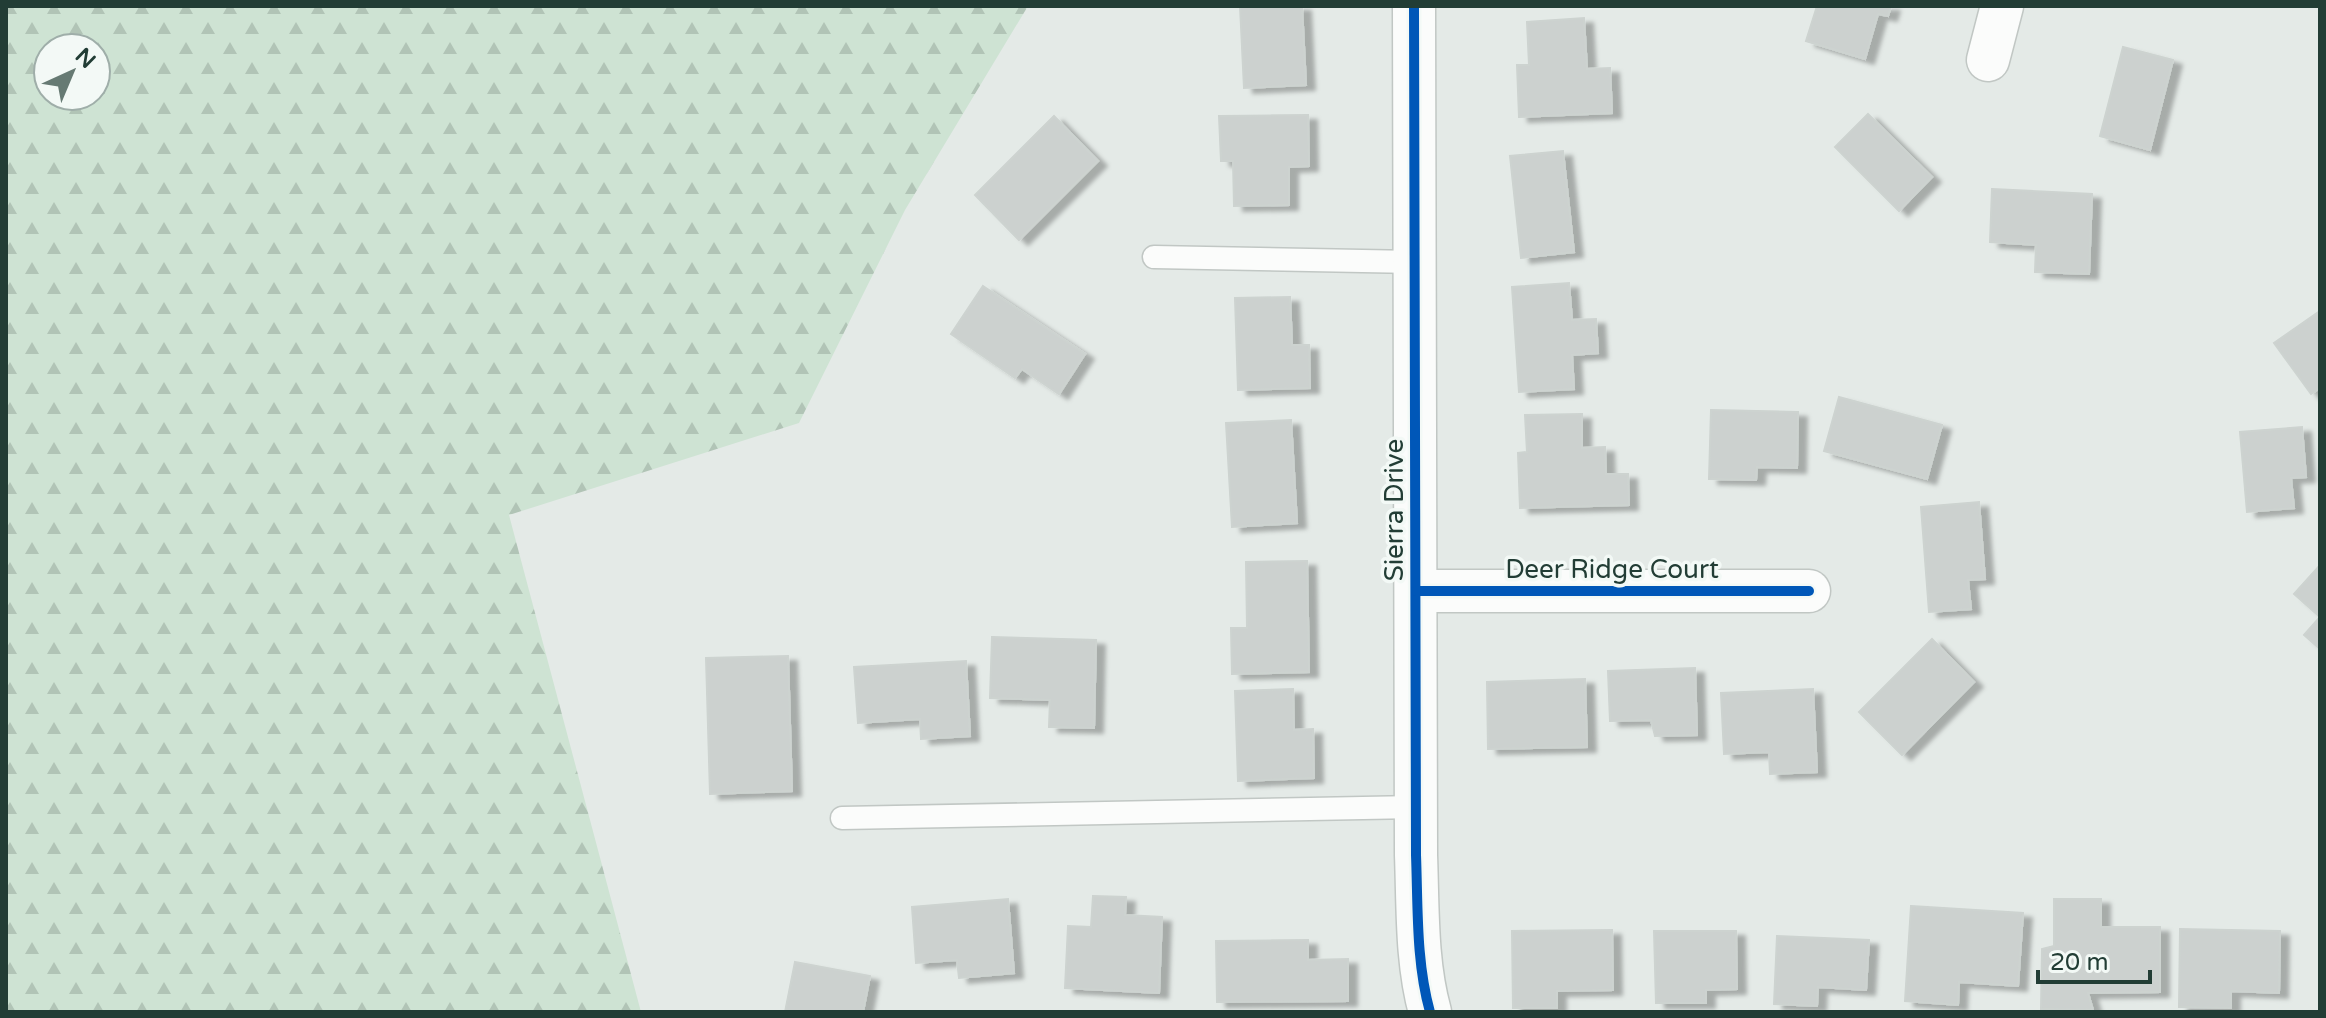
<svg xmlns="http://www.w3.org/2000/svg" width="2326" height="1018" viewBox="0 0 2326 1018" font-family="'Varela Round',sans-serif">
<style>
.forest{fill:url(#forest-firs);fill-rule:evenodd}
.building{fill:#ccd1cf;stroke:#cdd3d0;stroke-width:2;filter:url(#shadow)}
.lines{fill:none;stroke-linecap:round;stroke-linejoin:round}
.lane-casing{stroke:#c1c7c4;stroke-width:25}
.street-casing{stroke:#c1c7c4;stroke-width:45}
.lane{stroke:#fbfcfb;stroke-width:22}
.street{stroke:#fbfcfb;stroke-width:42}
.cycleway-casing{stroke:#f3f9f6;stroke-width:15}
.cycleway{stroke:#0057b8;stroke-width:10}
.labels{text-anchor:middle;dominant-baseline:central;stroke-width:7;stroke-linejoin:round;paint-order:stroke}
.street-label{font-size:26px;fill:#223d35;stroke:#f3f9f6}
</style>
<defs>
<pattern id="forest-firs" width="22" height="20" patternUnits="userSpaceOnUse" patternTransform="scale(2)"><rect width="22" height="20" fill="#cee3d3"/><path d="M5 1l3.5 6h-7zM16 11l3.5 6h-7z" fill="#b1c4b6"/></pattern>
<filter id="shadow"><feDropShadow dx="9" dy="5" stdDeviation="2" flood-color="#0004"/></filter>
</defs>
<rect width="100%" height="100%" fill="#e4eae7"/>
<path class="forest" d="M6 6H1028L905 210 799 423 509 515 641 1012H6ZM48 48H96V96H48Z"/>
<g class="building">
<path d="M1240 6H1302L1306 85 1244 88Z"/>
<path d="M1817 6H1891L1888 16 1878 14 1865 59 1806 41Z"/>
<path d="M1584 18 1587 69 1610 68 1612 113 1519 117 1517 65H1529L1527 22Z"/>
<path d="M2123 47 2173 60 2150 150 2100 136Z"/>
<path d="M1868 114 1932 177 1899 211 1835 147Z"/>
<path d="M1308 115 1309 166 1289 167V205L1234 206 1233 161H1221L1219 116Z"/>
<path d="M1054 116 1098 161 1019 240 975 195Z"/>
<path d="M1563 151 1574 252 1521 258 1510 156Z"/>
<path d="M1992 189 2092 194 2089 274 2035 272 2036 245 1990 242Z"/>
<path d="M1569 283 1572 320 1596 319 1598 353 1572 355 1574 389 1519 392 1512 287Z"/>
<path d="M983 286 1085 354 1059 394 1022 369 1015 378 951 334Z"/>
<path d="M1290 297 1292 345H1309L1310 388 1238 390 1235 298Z"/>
<path d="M2320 311V388L2311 394 2274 343Z"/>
<path d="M1839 397 1942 425 1927 479 1824 451Z"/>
<path d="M1711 410 1798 412 1797 468 1757 467 1756 480 1709 479Z"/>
<path d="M1582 414V448L1605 447 1606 474H1628L1629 505 1520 508 1518 453 1527 452 1525 415Z"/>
<path d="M1291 420 1297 523 1232 527 1226 423Z"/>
<path d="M2302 427 2306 477 2291 478 2294 508 2247 512 2240 432Z"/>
<path d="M1979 502 1985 579 1968 580 1971 609 1929 612 1921 507Z"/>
<path d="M1307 561 1309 672 1232 674 1231 628H1247L1246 562Z"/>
<path d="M2320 565V617L2294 594Z"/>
<path d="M2320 617V649L2304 635Z"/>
<path d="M992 637 1096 640 1094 728 1049 727 1050 700 990 698Z"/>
<path d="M1932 639 1974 682 1902 755 1859 712Z"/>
<path d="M788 656 792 791 710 794 706 658Z"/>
<path d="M966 661 970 736 921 739 920 719 858 723 854 667Z"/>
<path d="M1695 668 1697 735 1655 736 1651 720 1610 721 1608 671Z"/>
<path d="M1585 679 1587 747 1488 749 1487 682Z"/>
<path d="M1293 689 1294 730 1313 729 1314 778 1238 781 1235 691Z"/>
<path d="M1813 689 1817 772 1770 774 1769 752 1724 754 1721 693Z"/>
<path d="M1093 896 1126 897 1125 915 1162 917 1159 993 1065 988 1068 926 1091 927Z"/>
<path d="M1008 899 1014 973 959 978 957 960 916 963 912 907Z"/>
<path d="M2054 899H2101V927H2160V992L2088 993 2093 1010 2041 1009 2042 949 2054 946Z"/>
<path d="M1911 906 2023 913 2018 986 1959 982 1958 1005 1905 1001Z"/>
<path d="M2180 929 2280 931 2279 993 2231 991V1008L2179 1007Z"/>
<path d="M1612 930 1613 990 1557 991V1008H1513L1512 931Z"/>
<path d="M1654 931H1736L1737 989 1706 990V1003H1656Z"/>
<path d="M1777 936 1869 940 1866 990 1818 987 1817 1006 1774 1004Z"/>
<path d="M1308 940V960L1348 959V1001L1217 1002 1216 941Z"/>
<path d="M795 962 870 976 863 1012H785Z"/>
</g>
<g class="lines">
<g class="lane-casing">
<g id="lane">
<path d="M1154 257 1415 262"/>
<path d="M842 818 1416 807"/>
</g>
</g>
<g class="street-casing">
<g id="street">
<path d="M1414 6 1416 855C1418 907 1416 962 1430 1012"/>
<path d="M1988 60 2002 6"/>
<path d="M1416 591H1809"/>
</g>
</g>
<use href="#lane" class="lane"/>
<use href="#street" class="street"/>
<g class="cycleway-casing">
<g id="cycleway">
<path d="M1414 6 1416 855C1418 907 1416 962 1430 1012"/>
<path d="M1416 591H1809"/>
</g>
</g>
<use href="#cycleway" class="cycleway"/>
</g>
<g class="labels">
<g class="street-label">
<text transform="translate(1394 510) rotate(-90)">Sierra Drive</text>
<text x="1612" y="569">Deer Ridge Court</text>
</g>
</g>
<rect width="2326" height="1018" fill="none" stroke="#223d35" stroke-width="16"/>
<g transform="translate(72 72) rotate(44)"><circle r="38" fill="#f3f9f6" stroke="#9faea9" stroke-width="2"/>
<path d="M0-6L14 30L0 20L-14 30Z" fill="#667a73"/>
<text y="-12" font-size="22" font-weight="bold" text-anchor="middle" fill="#223d35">N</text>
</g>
<path d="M2038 970v12h112v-12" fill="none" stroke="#223d35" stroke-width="4"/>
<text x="2050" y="970" font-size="24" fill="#223d35" stroke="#f3f9f6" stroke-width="6" paint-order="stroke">20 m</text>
</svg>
